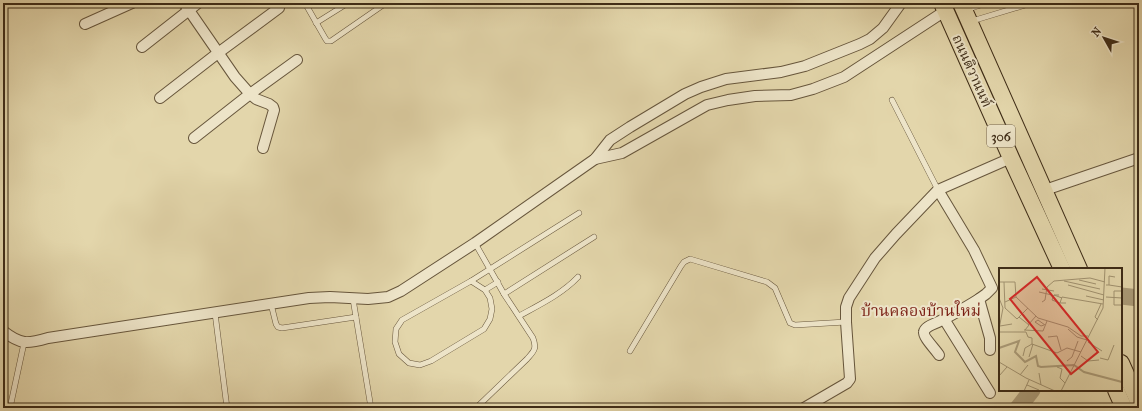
<svg xmlns="http://www.w3.org/2000/svg" width="1142" height="411" viewBox="0 0 1142 411" font-family="'IM FELL French Canon','Noto Serif Thai',serif">
<style>
.lines{fill:none;stroke-linecap:round;stroke-linejoin:round}
.river{stroke:#ab9c79;stroke-width:17}
.lane-casing{stroke:#67563c;stroke-width:6}
.street-casing{stroke:#67563c;stroke-width:12}
.primary-casing{stroke:#3e2c17;stroke-width:18}
.lane{stroke:#ede4c8;stroke-width:5}
.street{stroke:#ede4c8;stroke-width:10}
.primary{stroke:#e3d6ab;stroke-width:16}
.labels{text-anchor:middle;dominant-baseline:central;stroke-width:4;stroke-linejoin:round;paint-order:stroke}
.shield{fill:#ede4c8;stroke:#72634c;stroke-width:1}
.shield-label{font-size:13px;font-weight:bold;fill:#3e2c17}
.street-label{font-size:14px;fill:#3e2c17;stroke:#ede4c8}
.quarter-label{font-size:16px;fill:#7a1f14;stroke:#ede4c8}
.inset-river{fill:none;stroke:#ab9c79;stroke-width:2}
.inset-road{fill:none;stroke:#a19270;stroke-width:1}
.view{fill:#d62828;fill-opacity:0.15;stroke:#d62828;stroke-width:2}
.inset-edge{fill:none;stroke:#3e2c17;stroke-width:2}
</style>
<rect width="100%" height="100%" fill="#e3d6ab"/>
<filter id="stains"><feTurbulence type="fractalNoise" baseFrequency=".005" numOctaves="4"/><feColorMatrix values="0 0 0 0 .2 0 0 0 0 .09 0 0 0 0 .02 0 0 0 .5 -.17"/></filter>
<radialGradient id="worn" r=".72"><stop offset=".6" stop-color="#630" stop-opacity="0"/><stop offset="1" stop-color="#630" stop-opacity=".3"/></radialGradient>
<g class="lines">
<g class="river">
<path d="M1121 296 1139 298"/>
<path d="M1018 408 1032 390"/>
</g>
<g class="lane-casing">
<g id="lane">
<path d="M305 3 325 38 327 41H331L386 3"/>
<path d="M965 10 987 3"/>
<path d="M972 21 1032 3"/>
<path d="M316 23 348 3"/>
<path d="M892 100 938 190"/>
<path d="M475 243 504 294 533 338C537 349 534 351 527 359L476 408"/>
<path d="M471 281 485 290 490 298 492 309 490 319 484 329 431 361 420 365 409 363 399 354 395 342 396 329 402 320Z"/>
<path d="M471 281 579 213"/>
<path d="M485 290 498 282"/>
<path d="M504 294 594 237"/>
<path d="M353 299 371 408"/>
<path d="M271 304 276 324 278 327 282 328 356 317"/>
<path d="M215 313 227 408"/>
<path d="M519 316C539 305 562 294 578 277"/>
<path d="M630 351 681 266 684 262 690 259 767 282 775 288 790 323 795 325 846 322"/>
<path d="M10 408 24 343"/>
</g>
</g>
<g class="street-casing">
<g id="street">
<path d="M184 3 235 77 250 94 256 99 269 104 273 107 274 110 263 148"/>
<path d="M85 24 132 3"/>
<path d="M142 47 198 3"/>
<path d="M160 98 218 53 279 8"/>
<path d="M194 138 250 94 297 60"/>
<path d="M595 159 622 153 707 105 728 100 755 96 791 95 813 89 844 77 945 11"/>
<path d="M938 190 974 250 992 288 986 294 979 299 990 338V350"/>
<path d="M1045 190 1139 158"/>
<path d="M944 319 990 393"/>
<path d="M3 331C21 345 27 344 48 338L309 298 330 297 368 299 388 297 401 291 475 243 595 159 610 140 630 127 685 94 701 87 726 79 781 72 805 66 860 44 870 39 883 28 901 3"/>
<path d="M939 355C936 350 923 337 924 332 925 326 935 324 940 321 953 315 966 307 979 299"/>
<path d="M804 408 847 383 850 379 846 322V307L849 298 875 258 896 234 938 190 1011 158"/>
</g>
</g>
<g class="primary-casing">
<g id="primary">
<path d="M942 3 1011 158 1062 269"/>
<path d="M961 3 1079 269"/>
<path d="M1121 363 1139 403"/>
<path d="M1116 390 1124 408"/>
</g>
</g>
<use href="#lane" class="lane"/>
<use href="#street" class="street"/>
<use href="#primary" class="primary"/>
</g>
<g class="labels">
<rect class="shield" x="987" y="125" width="28" height="22" rx="3"/>
<g class="shield-label">
<text x="1001" y="136">306</text>
</g>
<g class="street-label">
<text transform="translate(972 71) rotate(66)">ถนนติวานนท์</text>
</g>
<g class="quarter-label">
<text x="921" y="310">บ้านคลองบ้านใหม่</text>
</g>
</g>
<g transform="translate(999 268)">
<rect width="123" height="123" fill="#e3d6ab"/>
<path class="inset-river" d="M0 80 20 73 16 84 26 94 37 88 39 98 42 99 75 97 85 104 123 114"/>
<path class="inset-road" d="M80 12 97 16M65 13 101 21M0 14H16L17 29 39 50 69 59 82 68H89M5 14 6 40 18 51 29 40M69 17 105 27M107 17H110V8L116 9M110 17 123 19M43 21 55 23M123 23H115V37H123M40 24 53 27M55 27 53 32 61 35M60 27H55L63 30M87 28 105 32M107 29 123 30M0 30 4 40 0 61M6 34 17 29M43 34 46 32 48 19 55 13 91 10 106 14M67 35H61L63 29 104 36M20 49 30 57 26 62M99 52 96 49 102 36M29 57 37 48M45 57 42 58 36 54 39 52 46 57M1 58 13 56M69 61 78 69 88 72M25 62 44 63 48 53M0 64H27L29 69 33 70V76L58 85 68 80 82 84M49 69 58 68 62 82M89 74 103 83M24 88 26 80 33 76M82 88 89 93 100 92M30 89 34 76M101 90 109 92 115 77M68 93 73 89 79 73M0 94 27 110 56 123M58 99 63 101 61 110 66 115M40 105 42 117M21 107 29 97M0 108 8 99M28 117 40 122M25 123 30 112M62 123 104 40 106 0"/>
<path class="view" d="M38 9 99 84 72 106 11 31Z"/>
<rect width="123" height="123" class="inset-edge"/>
</g>
<rect width="1142" height="411" fill="none" stroke="#e3d6ab" stroke-width="16"/>
<rect x="4" y="4" width="1134" height="403" fill="none" stroke="#3e2c17" stroke-width="2"/>
<rect x="8" y="8" width="1126" height="395" fill="none" stroke="#3e2c17"/>
<g transform="translate(1104 38) rotate(309)" stroke="#ede4c8" stroke-width="3" paint-order="stroke">
<path d="M0-3L7 15L0 10L-7 15Z" fill="#3e2c17"/>
<text y="-6" font-size="11" font-weight="bold" text-anchor="middle" fill="#3e2c17">N</text>
</g>
<rect width="100%" height="100%" filter="url(#stains)"/>
<rect width="100%" height="100%" fill="url(#worn)"/>
</svg>
